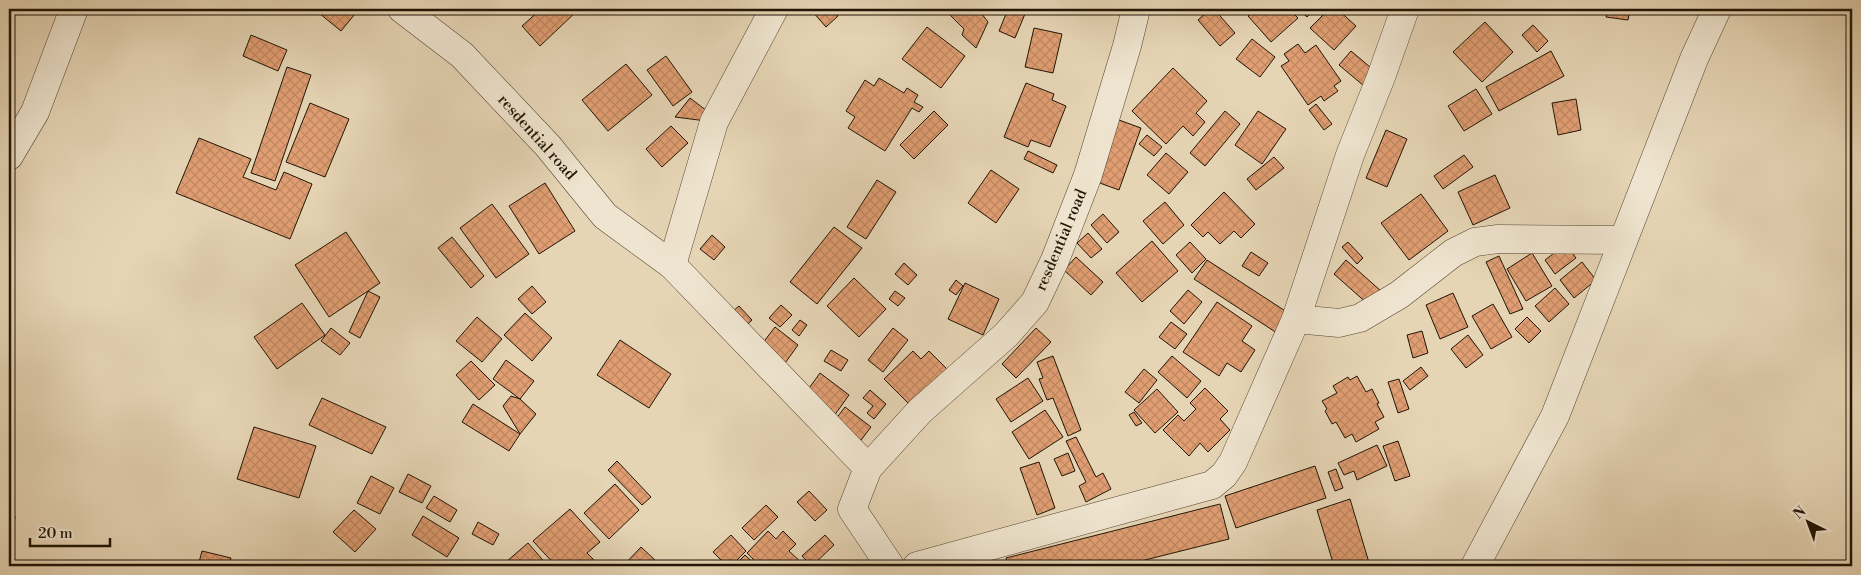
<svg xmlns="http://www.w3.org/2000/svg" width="1861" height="575" viewBox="0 0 1861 575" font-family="'Libre Bodoni',serif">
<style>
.building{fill:url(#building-cross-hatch);stroke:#211506}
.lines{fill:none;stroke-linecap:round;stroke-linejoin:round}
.street-casing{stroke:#524532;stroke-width:29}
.street{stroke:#efe4cf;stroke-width:28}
.labels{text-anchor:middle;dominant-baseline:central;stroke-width:4;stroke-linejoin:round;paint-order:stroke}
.street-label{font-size:16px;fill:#211506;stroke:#efe4cf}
</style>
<defs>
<pattern id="building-cross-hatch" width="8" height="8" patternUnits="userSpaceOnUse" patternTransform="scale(1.25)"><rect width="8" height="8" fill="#e09e72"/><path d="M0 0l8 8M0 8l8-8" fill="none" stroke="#c08761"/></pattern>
</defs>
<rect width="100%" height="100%" fill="#e6d5b5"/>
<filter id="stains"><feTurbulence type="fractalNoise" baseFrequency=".004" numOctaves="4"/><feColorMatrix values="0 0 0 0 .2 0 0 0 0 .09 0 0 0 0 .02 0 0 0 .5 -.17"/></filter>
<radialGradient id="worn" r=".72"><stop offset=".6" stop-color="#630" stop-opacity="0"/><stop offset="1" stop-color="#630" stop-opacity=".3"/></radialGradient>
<g class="building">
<path d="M314 9H359L341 31Z"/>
<path d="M541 9H577L578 10 540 46 522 26Z"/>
<path d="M815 9H831L838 16 826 27 812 11Z"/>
<path d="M953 9H978L988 22 976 48 962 35 964 29 950 15Z"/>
<path d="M1008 9H1027L1015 38 999 31Z"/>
<path d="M1210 9H1214L1235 33 1220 46 1198 20Z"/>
<path d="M1256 9H1289L1298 18 1271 42 1248 16Z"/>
<path d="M1298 9H1315L1307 17Z"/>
<path d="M1329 9H1337L1356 26 1334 50 1310 28Z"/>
<path d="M1607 9H1630L1628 20 1606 17Z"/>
<path d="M1485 22 1513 52 1482 82 1453 52Z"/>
<path d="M1533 25 1548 41 1537 52 1522 35Z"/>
<path d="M927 27 965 56 941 88 902 59Z"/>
<path d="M1034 28 1062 34 1053 73 1025 67Z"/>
<path d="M251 35 287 50 278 71 243 56Z"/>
<path d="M1252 39 1275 57 1260 77 1236 59Z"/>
<path d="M1298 44 1305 53 1316 45 1341 81 1334 86 1338 91 1324 101 1321 96 1308 105 1281 66 1289 61 1284 54Z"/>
<path d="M1351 51 1376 72 1364 86 1339 65Z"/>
<path d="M1551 51 1564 76 1499 111 1486 87Z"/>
<path d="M666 56 692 92 673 106 647 70Z"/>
<path d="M626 64 652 95 608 131 582 100Z"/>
<path d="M287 67 311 75 275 181 251 173Z"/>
<path d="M1173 68 1207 101 1196 113 1205 122 1193 136 1183 126 1166 144 1132 111Z"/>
<path d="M879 78 904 93 907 88 918 95 914 102 923 107 919 112 912 108 885 151 848 128 855 117 846 111 865 80 874 86Z"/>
<path d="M1026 83 1054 94 1052 100 1066 106 1050 147 1031 140 1028 147 1004 137Z"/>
<path d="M1476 89 1492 114 1464 131 1448 106Z"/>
<path d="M690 98 707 111 714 122 675 117Z"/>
<path d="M1576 99 1581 130 1558 135 1552 103Z"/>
<path d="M310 103 349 119 325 177 286 162Z"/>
<path d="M1316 104 1332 124 1324 130 1309 110Z"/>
<path d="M934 111 948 125 914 159 900 145Z"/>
<path d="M1225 111 1240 124 1205 166 1190 153Z"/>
<path d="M1258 111 1286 129 1262 164 1235 145Z"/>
<path d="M1119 120 1141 128 1119 190 1097 182Z"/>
<path d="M671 126 688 143 662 167 646 149Z"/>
<path d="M1386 130 1407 139 1387 187 1366 178Z"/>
<path d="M1147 135 1162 147 1154 156 1139 144Z"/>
<path d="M199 138 251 159 243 177 276 190 284 172 312 184 290 239 176 193Z"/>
<path d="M1028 151 1057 165 1053 173 1024 159Z"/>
<path d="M1166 153 1188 172 1169 194 1147 175Z"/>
<path d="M1464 155 1473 167 1443 189 1434 176Z"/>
<path d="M1274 157 1284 168 1256 190 1247 179Z"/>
<path d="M991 170 1019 189 996 223 968 203Z"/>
<path d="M1495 175 1510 208 1473 225 1458 192Z"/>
<path d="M877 180 896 192 866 239 847 227Z"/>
<path d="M545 183 575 231 539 254 509 206Z"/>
<path d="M1224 192 1255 224 1241 238 1234 231 1220 244 1208 232 1203 237 1191 225Z"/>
<path d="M1421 194 1448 231 1409 260 1381 223Z"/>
<path d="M1165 202 1184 225 1163 244 1143 221Z"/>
<path d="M492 204 529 254 496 278 460 228Z"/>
<path d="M1103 214 1119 232 1107 243 1091 225Z"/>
<path d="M834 227 862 248 817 304 790 282Z"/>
<path d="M346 232 380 283 329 317 295 265Z"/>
<path d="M1088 233 1102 249 1091 258 1077 243Z"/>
<path d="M712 235 725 247 714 260 700 249Z"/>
<path d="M452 237 484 276 471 288 438 248Z"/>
<path d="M1152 241 1178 271 1142 302 1116 273Z"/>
<path d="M1190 242 1206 259 1192 273 1176 255Z"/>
<path d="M1348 242 1363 258 1357 264 1342 247Z"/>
<path d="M1566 244 1576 258 1555 274 1545 260Z"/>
<path d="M1251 252 1268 263 1259 276 1242 266Z"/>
<path d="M1532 253 1552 286 1526 301 1507 269Z"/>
<path d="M1499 256 1523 309 1510 314 1486 262Z"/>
<path d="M1076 257 1103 282 1091 295 1064 270Z"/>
<path d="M1207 260 1293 316 1280 335 1194 279Z"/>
<path d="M1346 260 1381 291 1369 305 1334 274Z"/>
<path d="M1582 262 1596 280 1574 298 1560 280Z"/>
<path d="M904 263 917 275 908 285 895 274Z"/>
<path d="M854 278 886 309 859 337 827 306Z"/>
<path d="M956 280 963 286 956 295 949 290Z"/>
<path d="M965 283 999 299 983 335 948 319Z"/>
<path d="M532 286 546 302 532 314 518 299Z"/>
<path d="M1555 288 1569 304 1549 322 1535 306Z"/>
<path d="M1188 290 1202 302 1184 324 1170 311Z"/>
<path d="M368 291 380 297 360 338 349 332Z"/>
<path d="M895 291 905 298 898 306 889 299Z"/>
<path d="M1453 293 1468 327 1440 339 1426 305Z"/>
<path d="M1217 302 1252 326 1242 341 1255 350 1241 372 1227 363 1219 376 1183 352Z"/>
<path d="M302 303 325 335 277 369 254 337Z"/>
<path d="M1493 304 1512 337 1491 349 1472 316Z"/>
<path d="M781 305 792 315 780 327 769 318Z"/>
<path d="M739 306 752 320 730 341 716 326Z"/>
<path d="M525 313 552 338 532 361 504 335Z"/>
<path d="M477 317 502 339 482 362 456 341Z"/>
<path d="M1527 317 1541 331 1529 343 1515 329Z"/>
<path d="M800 320 807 325 799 336 792 330Z"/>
<path d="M1171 322 1187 334 1175 349 1159 337Z"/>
<path d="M775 327 798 345 783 366 759 348Z"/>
<path d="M331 328 350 343 340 355 321 341Z"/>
<path d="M893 328 908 340 883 372 868 360Z"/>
<path d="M1036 328 1051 342 1016 378 1002 364Z"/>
<path d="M1422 331 1428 353 1413 358 1407 335Z"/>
<path d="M1468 335 1483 355 1466 368 1451 349Z"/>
<path d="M620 340 671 374 649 408 597 375Z"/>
<path d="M831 350 848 360 841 371 824 361Z"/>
<path d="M913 351 921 359 929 351 947 369 910 405 884 379Z"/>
<path d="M1053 356 1081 430 1068 436 1053 398 1047 400 1039 379 1043 378 1037 362Z"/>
<path d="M1172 356 1201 381 1187 398 1158 372Z"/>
<path d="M506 360 534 381 520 399 493 379Z"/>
<path d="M471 361 495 385 479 400 456 375Z"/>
<path d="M1421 367 1428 376 1410 390 1403 381Z"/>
<path d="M1144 369 1157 380 1139 403 1125 392Z"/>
<path d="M820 373 849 395 829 423 799 402Z"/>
<path d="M1357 376 1366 392 1372 389 1379 403 1377 404 1384 417 1375 422 1379 429 1356 442 1352 434 1345 438 1336 422 1332 424 1325 411 1327 409 1322 401 1337 393 1333 386 1348 377 1350 380Z"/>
<path d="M1028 378 1043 401 1011 422 996 399Z"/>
<path d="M1399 379 1409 409 1398 413 1388 382Z"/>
<path d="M1205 388 1228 411 1220 419 1230 430 1208 452 1200 443 1189 456 1163 430 1178 415 1184 421 1196 409 1190 403Z"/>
<path d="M1157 389 1178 412 1155 433 1134 410Z"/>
<path d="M870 390 886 404 874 419 867 413 873 406 863 398Z"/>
<path d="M511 396 520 399 536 414 520 434 503 406Z"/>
<path d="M322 398 386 427 372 454 309 425Z"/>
<path d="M473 404 520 434 509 451 462 422Z"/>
<path d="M845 407 871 427 855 448 829 428Z"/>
<path d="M1045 410 1063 437 1029 459 1012 432Z"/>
<path d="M1134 412 1142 423 1136 426 1129 415Z"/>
<path d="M254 427 316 446 299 498 237 479Z"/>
<path d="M1076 437 1096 477 1103 473 1111 489 1086 502 1079 486 1086 482 1066 441Z"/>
<path d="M1398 441 1410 476 1395 481 1383 446Z"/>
<path d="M1377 445 1387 466 1357 480 1354 471 1344 475 1338 463Z"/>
<path d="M1068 453 1075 471 1062 476 1054 459Z"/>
<path d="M617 461 651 497 642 505 608 470Z"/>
<path d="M1039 462 1055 508 1037 515 1020 468Z"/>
<path d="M1315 466 1326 498 1236 528 1225 496Z"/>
<path d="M1336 469 1343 488 1335 491 1328 472Z"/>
<path d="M408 474 431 486 422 503 399 492Z"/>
<path d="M371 476 394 488 380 514 357 503Z"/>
<path d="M615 484 639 510 609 539 584 513Z"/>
<path d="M809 491 827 510 815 521 797 502Z"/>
<path d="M434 496 457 510 450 522 426 508Z"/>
<path d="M1350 499 1370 566H1334L1317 510Z"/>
<path d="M1220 504 1229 539 1121 566H1008L1006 558Z"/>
<path d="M766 505 778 517 754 540 742 528Z"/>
<path d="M570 509 600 542 587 553 595 561 590 566H556L533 541Z"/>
<path d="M354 510 376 529 355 552 333 532Z"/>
<path d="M9 515 15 516 12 548H9Z"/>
<path d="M423 516 459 538 447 557 412 535Z"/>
<path d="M478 522 499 534 493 545 472 534Z"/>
<path d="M768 531 776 539 783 531 796 544 789 551 805 566 759 565 747 553Z"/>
<path d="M731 535 746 551 731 566H727L713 552Z"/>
<path d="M825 535 834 545 812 566 802 556Z"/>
<path d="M528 543 548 566H510L506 562Z"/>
<path d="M641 547 656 561 651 566H623Z"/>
<path d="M202 551 231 558 229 566H198Z"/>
<path d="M745 555 757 566H734Z"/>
</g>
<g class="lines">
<g class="street-casing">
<g id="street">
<path d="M402 9 462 55 548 146 605 216 672 265 868 468 852 509 890 566"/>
<path d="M9 156 35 112 74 9"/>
<path d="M672 265 714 122 774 9"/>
<path d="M1296 319 1339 323 1360 318 1399 295 1453 253 1475 242 1498 239 1623 240"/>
<path d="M868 468 920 411 1006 335 1035 302 1055 260 1088 175 1127 46 1136 9"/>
<path d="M917 566 1212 485 1224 475 1233 462 1296 319 1350 155 1381 77 1405 9"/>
<path d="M1475 566 1555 416 1694 59 1717 9"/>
</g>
</g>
<use href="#street" class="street"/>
</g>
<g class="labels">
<g class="street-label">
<text transform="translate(537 137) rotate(48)">resdential road</text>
<text transform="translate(1061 240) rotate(-67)">resdential road</text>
</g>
</g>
<rect width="1861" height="575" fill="none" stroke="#e6d5b5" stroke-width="30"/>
<rect x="10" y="10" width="1841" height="555" fill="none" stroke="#211506" stroke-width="2.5"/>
<rect x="15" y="15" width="1831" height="545" fill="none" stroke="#211506"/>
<g transform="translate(1808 522) rotate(318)" stroke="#efe4cf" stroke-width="4" paint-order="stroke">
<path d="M0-4L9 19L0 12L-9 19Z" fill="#211506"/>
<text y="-8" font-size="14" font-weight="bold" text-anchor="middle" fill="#211506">N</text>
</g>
<path d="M30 538v8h80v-8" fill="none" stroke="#211506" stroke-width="2.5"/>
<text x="38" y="538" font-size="15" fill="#211506" stroke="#efe4cf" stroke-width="4" paint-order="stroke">20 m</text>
<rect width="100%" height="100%" filter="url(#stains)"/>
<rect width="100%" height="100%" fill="url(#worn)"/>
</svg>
